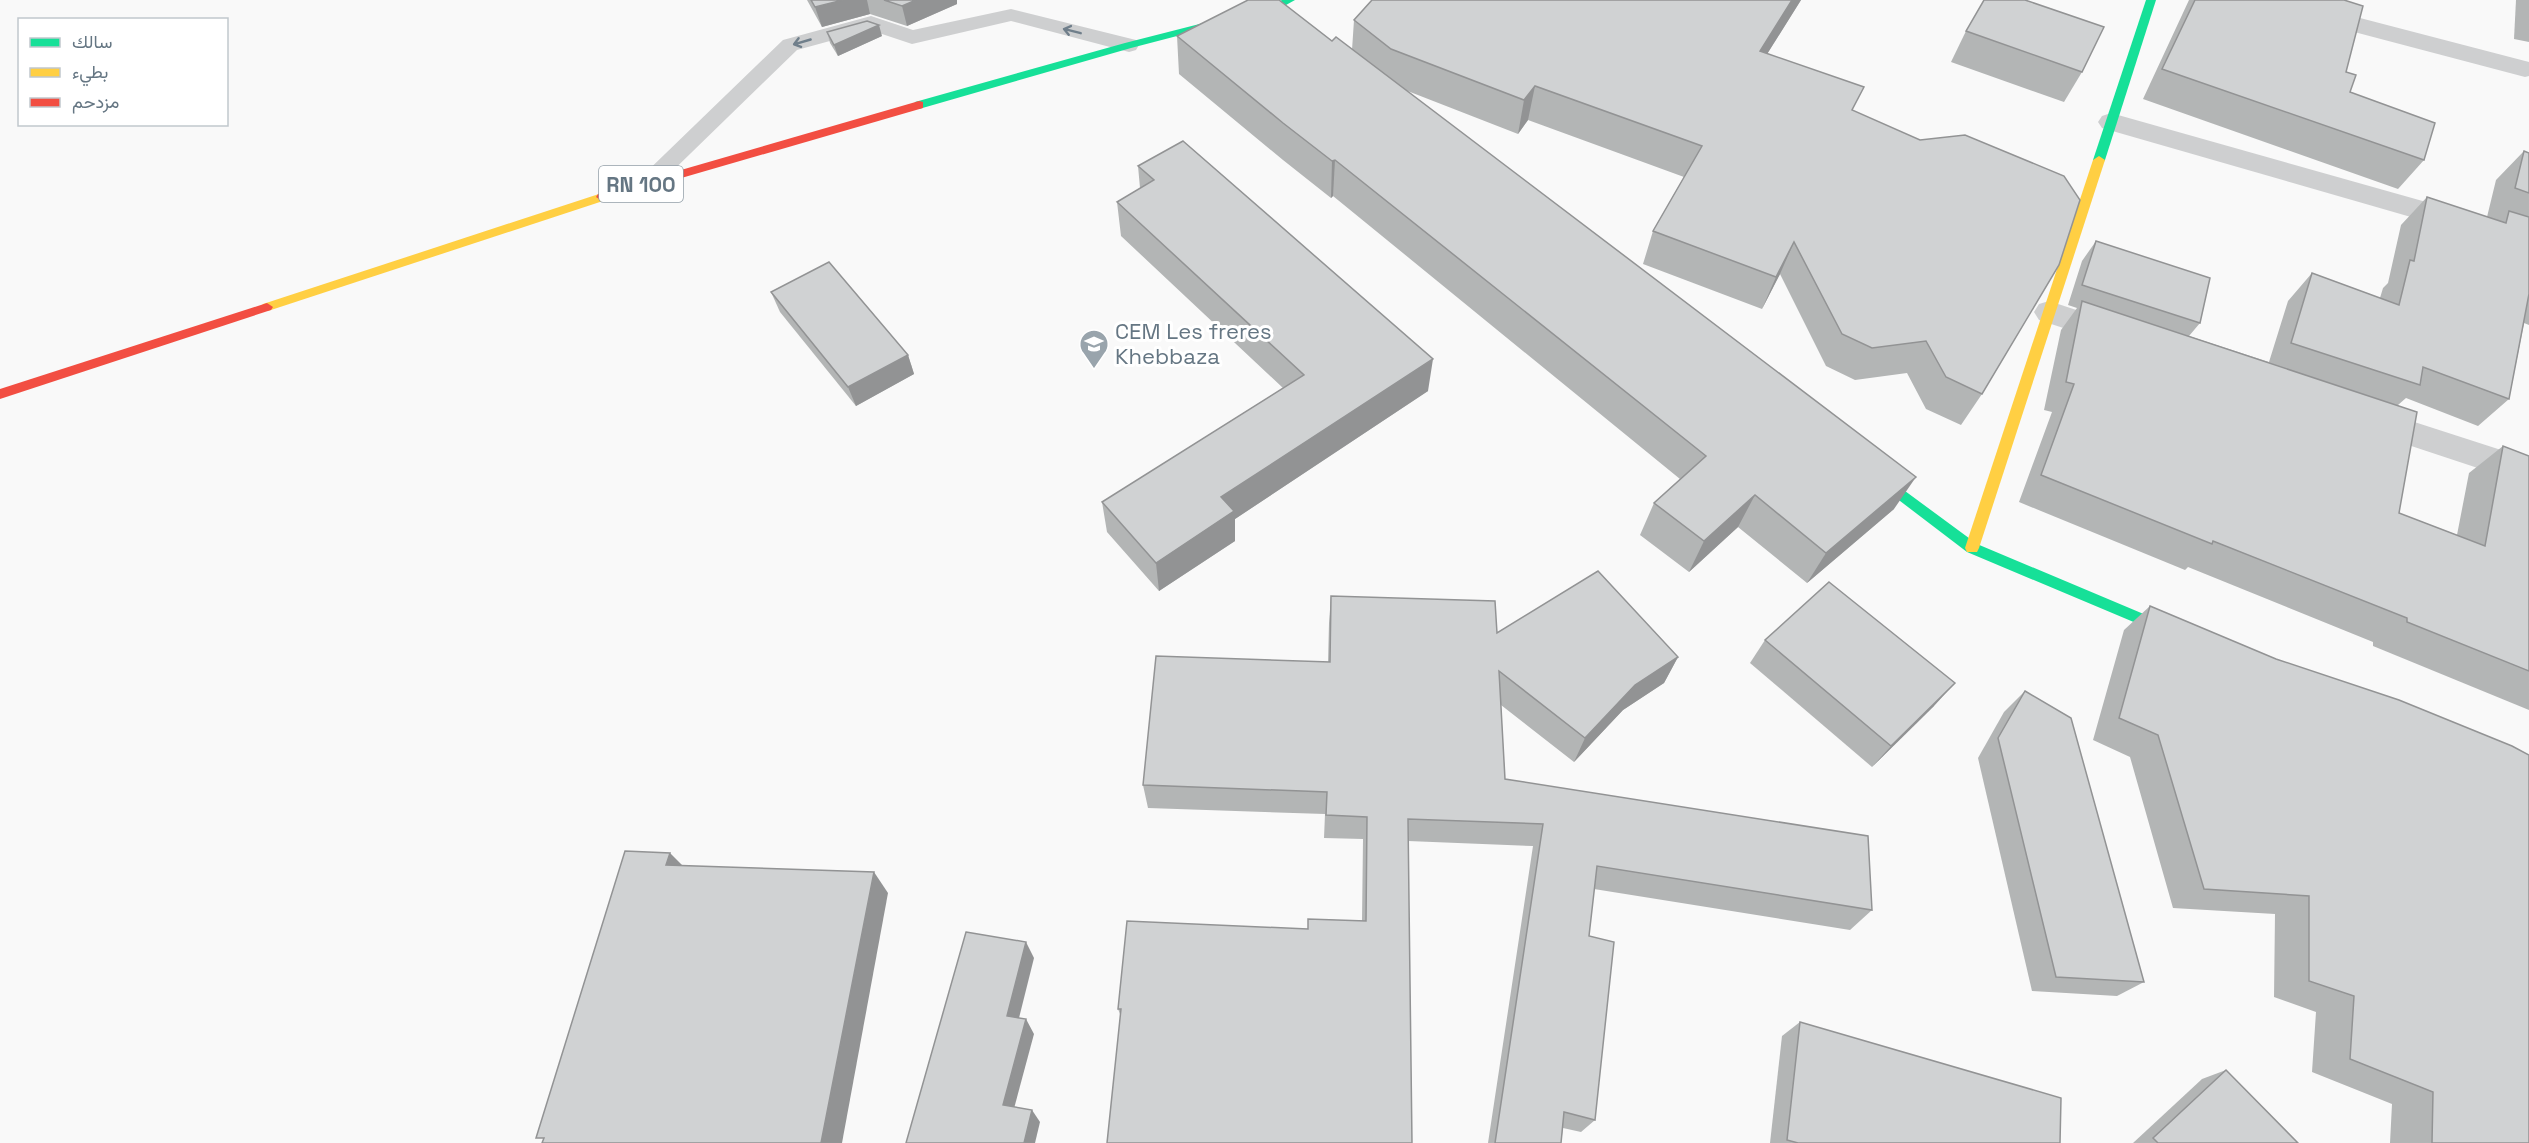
<svg xmlns="http://www.w3.org/2000/svg" width="2529" height="1143" viewBox="0 0 2529 1143" font-family="'Space Grotesk',Vazirmatn,sans-serif">
<style>
.lines{fill:none;stroke-linecap:round;stroke-linejoin:round}
.lane{fill:#cecfd0;fill-rule:evenodd}
.street{fill:#cecfd0;fill-rule:evenodd}
.fast{fill:#16e098;fill-rule:evenodd}
.slow{fill:#ffcf43;fill-rule:evenodd}
.jam{fill:#f24e42;fill-rule:evenodd}
.wall{fill:#b3b5b5}
.shaded-wall{fill:#929394}
.building{fill:#d0d2d3;stroke:#929394;stroke-width:1.5}
.oneway{stroke:#707f8b}
.labels{text-anchor:middle;dominant-baseline:central;stroke-width:6;stroke-linejoin:round;paint-order:stroke}
.shield{fill:#fff;stroke:#939fa8;stroke-width:1.5}
.shield-label{font-size:21px;font-weight:bold;fill:#657683}
.poi-label{font-size:22px;fill:#657683;stroke:#fff;text-anchor:start}
</style>
<rect width="100%" height="100%" fill="#f9f9f9"/>
<g class="lines">
<path class="lane" d="M1011 9 1136 40 1139 45 1136 50 1129 52 1011 21 912 44 870 30 797 50 654 189 646 191 638 189 635 183 783 40 871 16 913 30Z"/>
<g class="street">
<path d="M2249 0H2291L2529 62V76L2525 77 2252 5Z"/>
<path d="M2111 113 2529 231V251L2102 128 2098 122 2102 116Z"/>
<path d="M2049 301 2122 325 2127 333 2122 341 2112 344 2039 320 2034 312 2039 304Z"/>
<path d="M2371 408 2529 459V485L2360 429 2356 420 2360 411Z"/>
</g>
<g class="fast">
<path d="M1282 0H1295L1277 10 1131 48 919 109 914 105 915 102 1125 43 1270 6Z"/>
<path d="M2146 0H2156L2105 160 2103 163H2095L2093 160Z"/>
<path d="M1867 463 1977 544 2184 631 2186 635 2184 639 2179 641 2174 639 1967 552 1862 472 1861 468Z"/>
</g>
<g class="slow">
<path d="M2099 156 2105 160 1979 548 1977 552H1967L1965 548 2093 160Z"/>
<path d="M602 193 606 194V200L271 310 267 311 261 307 263 304Z"/>
</g>
<g class="jam">
<path d="M919 101 923 102V108L602 201 596 197 598 194Z"/>
<path d="M267 303 273 307 271 310 0 399V389Z"/>
</g>
</g>
<g class="wall">
<path d="M807 0H957V4L907 26 870 14 822 27Z"/>
<path d="M1372 0H1801L1767 54 1853 111 1982 394 1961 425 1926 409 1907 373 1855 380 1826 366 1780 274 1762 309 1643 264 1653 231 1684 177 1528 120 1518 134 1405 90 1894 509 1807 583 1738 527 1689 572 1640 535 1654 503 1680 479 1333 196 1331 198 1283 160 1179 74 1177 36 1332 41 1352 50 1354 20Z"/>
<path d="M2189 0H2344L2346 72 2350 92 2424 160 2398 189 2143 99Z"/>
<path d="M2516 0H2529V42L2514 39Z"/>
<path d="M1966 31 2082 72 2064 102 1951 62Z"/>
<path d="M827 32 882 36 838 56 830 43Z"/>
<path d="M2524 151 2529 153V325L2524 323 2509 399 2478 426 2406 398 2398 405 2399 513 2457 535 2469 473 2503 446 2529 456V710L2373 646V642L2188 567 2185 570 2019 502 2052 412 2044 410 2061 330 2077 308 2068 305 2082 261 2096 241 2200 323 2189 336 2269 362 2288 301 2312 273 2380 298 2383 288 2388 283 2401 225 2427 197 2499 221H2500L2487 217 2496 180Z"/>
<path d="M1138 166 1428 391 1235 519V541L1159 591 1107 532 1102 502 1283 388 1121 236 1117 202 1140 188Z"/>
<path d="M771 292 908 355 914 374 856 406 780 312Z"/>
<path d="M1331 596 1497 633 1678 657 1664 683 1623 710 1574 762 1501 705 1505 779 1872 910 1850 930 1594 889 1589 936 1595 1120 1581 1132 1563 1128 1561 1143H1488L1533 846 1408 841 1412 1143 1120 1014 1118 1009 1308 929V919L1362 921 1363 839 1324 838 1325 814 1148 808 1143 785 1328 662 1329 623Z"/>
<path d="M2150 606 2276 659 2529 1143H2390L2392 1104 2312 1072 2316 1012 2274 997 2275 914 2173 908 2130 757 2093 740 2124 630Z"/>
<path d="M1765 640 1934 706 1872 767 1750 663Z"/>
<path d="M2025 691 2144 982 2117 996 2032 991 1978 758 2004 712Z"/>
<path d="M1800 1022 2060 1143H1770L1782 1036Z"/>
<path d="M2226 1070 2298 1143H2133L2202 1079Z"/>
</g>
<g class="shaded-wall">
<path d="M843 0H867L870 14 822 27 815 7Z"/>
<path d="M916 0H957V4L907 26 902 6Z"/>
<path d="M1792 0H1801L1747 86 1760 51Z"/>
<path d="M879 25 882 36 838 56 834 45Z"/>
<path d="M1535 86 1528 120 1518 134 1524 100Z"/>
<path d="M1335 160 1333 196 1331 198 1332 161Z"/>
<path d="M1794 242 1780 274 1762 309 1776 277Z"/>
<path d="M908 355 914 374 856 406 848 387Z"/>
<path d="M1433 359 1428 391 1235 519V541L1159 591 1156 563 1221 497Z"/>
<path d="M1916 477 1894 509 1807 583 1826 553Z"/>
<path d="M1755 495 1738 527 1689 572 1704 541Z"/>
<path d="M1678 657 1664 683 1623 710 1574 762 1585 738 1635 685Z"/>
<path d="M1955 683 1934 706 1872 767 1891 746Z"/>
<path d="M670 853 691 874 666 865Z"/>
<path d="M874 872 888 893 842 1143H821Z"/>
<path d="M1026 942 1034 958 1016 1030 1007 1016Z"/>
<path d="M1026 1019 1034 1034 1012 1116 1003 1105Z"/>
<path d="M1032 1110 1040 1122 1035 1143H1024Z"/>
</g>
<g class="building">
<path d="M811 0H843L815 7Z"/>
<path d="M884 0H916L902 6Z"/>
<path d="M1248 0H1279L1332 41 1336 37 1916 477 1826 553 1755 495 1704 541 1654 503 1706 456 1335 160 1332 161 1283 123 1177 36Z"/>
<path d="M1372 0H1792L1760 51 1864 87 1852 110 1920 140 1965 135 2064 176 2080 200 2059 265 1982 394 1946 377 1926 341 1872 348 1842 334 1794 242 1776 277 1653 231 1702 146 1535 86 1524 100 1391 49 1354 20Z"/>
<path d="M1984 0H2025L2104 27 2082 72 1966 31Z"/>
<path d="M2195 0H2344L2363 6 2346 72 2356 75 2350 92 2435 123 2424 160 2162 69Z"/>
<path d="M867 21 879 25 834 45 827 32Z"/>
<path d="M1183 141 1433 359 1221 497 1234 511 1156 563 1102 502 1304 375 1117 202 1154 180 1138 166Z"/>
<path d="M2524 151 2529 153V193L2515 188Z"/>
<path d="M2427 197 2506 223 2509 211 2529 217V294L2509 399 2423 367 2420 385 2291 343 2312 273 2399 305 2410 260 2414 261Z"/>
<path d="M2096 241 2210 278 2200 323 2082 285Z"/>
<path d="M829 262 908 355 848 387 771 292Z"/>
<path d="M2082 301 2417 412 2399 513 2485 546 2503 446 2529 456V671L2407 622V618L2213 541 2212 544 2041 475 2074 384 2066 382Z"/>
<path d="M1598 571 1678 657 1635 685 1585 738 1499 671 1505 779 1868 836 1872 910 1597 866 1589 936 1614 942 1595 1120 1564 1112 1561 1143H1495L1543 824 1408 819 1412 1143H1107L1121 1009H1118L1127 921 1308 929V919L1366 921 1367 817 1326 815 1327 792 1143 785 1156 656 1330 662 1331 596 1495 601 1497 633Z"/>
<path d="M1829 582 1955 683 1891 746 1765 640Z"/>
<path d="M2150 606 2276 659 2399 700 2512 746 2529 755V1143H2432L2433 1092 2350 1059 2354 996 2309 981V896L2204 889 2158 735 2119 718Z"/>
<path d="M2025 691 2071 718 2144 982 2056 977 1998 738Z"/>
<path d="M625 851 670 853 666 865 874 872 821 1143H542L544 1138H536Z"/>
<path d="M966 932 1026 942 1007 1016 1026 1019 1003 1105 1032 1110 1024 1143H906Z"/>
<path d="M1800 1022 2061 1098 2060 1143H1798L1787 1140Z"/>
<path d="M2226 1070 2298 1143H2158L2153 1138Z"/>
</g>
<defs><path id="oneway-shaft" d="M-6 0H5M1.5-3L5.5 0L1.5 3" fill="none" stroke-width="1.6" stroke-linecap="round" stroke-linejoin="round" transform="scale(1.5)"/></defs>
<g class="oneway">
<use href="#oneway-shaft" transform="translate(1072 31) rotate(-166)"/>
<use href="#oneway-shaft" transform="translate(802 42) rotate(164)"/>
</g>
<defs>
<g id="school-pin" transform="scale(1.5)"><path d="M0 17L-7.5 6A9.5 9.5 0 1 1 7.5 6Z" fill="#99a4ac" stroke="#fff"/><path d="M0-5L7-2L0 1L-7-2ZM-4 1L0 2.5L4 1V4Q0 6-4 4Z" fill="#fff"/></g>
</defs>
<g fill-rule="evenodd">
<use href="#school-pin" x="1094" y="344"/>
</g>
<g class="labels">
<rect class="shield" x="599" y="166" width="84" height="36" rx="4.5"/>
<g class="shield-label">
<text x="641" y="184">RN 100</text>
</g>
<g class="poi-label">
<text x="1115" y="331">CEM Les freres<tspan x="1115" dy="25">Khebbaza</tspan></text>
</g>
</g>
<rect x="18" y="18" width="210" height="108" fill="#ffffff" stroke="#c1c8cd" stroke-width="1.5"/>
<rect x="30" y="38" width="30" height="9" fill="#16e098" stroke="#c1c8cd" stroke-width="1.5"/>
<text x="72" y="48" font-size="18" fill="#657683">سالك</text>
<rect x="30" y="68" width="30" height="9" fill="#ffcf43" stroke="#c1c8cd" stroke-width="1.5"/>
<text x="72" y="78" font-size="18" fill="#657683">بطيء</text>
<rect x="30" y="98" width="30" height="9" fill="#f24e42" stroke="#c1c8cd" stroke-width="1.5"/>
<text x="72" y="108" font-size="18" fill="#657683">مزدحم</text>
</svg>
